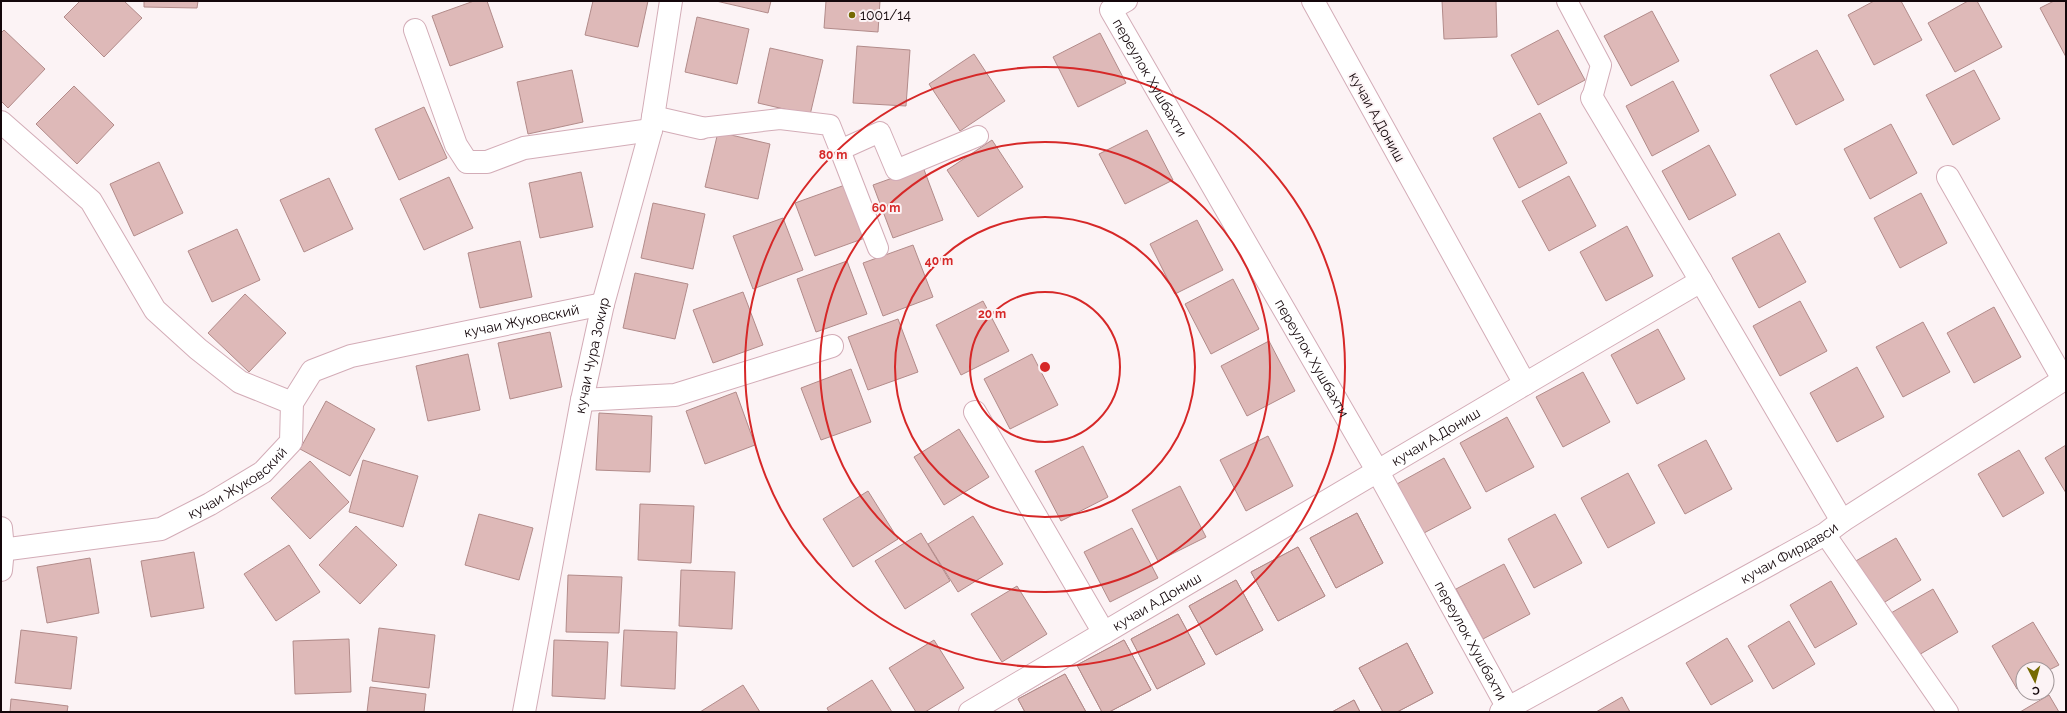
<svg xmlns="http://www.w3.org/2000/svg" width="2067" height="713" viewBox="0 0 2067 713" font-family="Raleway,sans-serif">
<style>
.building{fill:#deb9b8;stroke:#b28b8a}
.lines{fill:none;stroke-linecap:round;stroke-linejoin:round}
.pedestrian-casing{stroke:#d3acb7;stroke-width:22}
.minor-casing{stroke:#d3acb7;stroke-width:24}
.tertiary-casing{stroke:#d3acb7;stroke-width:24}
.pedestrian{stroke:#fff;stroke-width:20}
.minor{stroke:#fff;stroke-width:22}
.tertiary{stroke:#fff;stroke-width:22}
.ring{fill:none;stroke:#d62828;stroke-width:2}
.poi-dot{fill:#766a03;stroke:#fcf3f5;stroke-width:1.5}
.labels{text-anchor:middle;dominant-baseline:central;stroke-width:4;stroke-linejoin:round;paint-order:stroke}
.poi-label{font-size:14px;fill:#14070b;stroke:#fcf3f5;text-anchor:start}
.street-label{font-size:14px;fill:#14070b;stroke:#fcf3f5}
.centre{fill:#d62828;stroke:#fcf3f5;stroke-width:2}
.ring-label{font-size:12px;text-anchor:middle;font-weight:bold;fill:#d62828;stroke:#fcf3f5;stroke-width:4;stroke-linejoin:round;paint-order:stroke}
</style>
<rect width="100%" height="100%" fill="#fcf3f5"/>
<g class="building">
<path d="M80 1H124L142 18 104 57 64 17Z"/>
<path d="M144 1H198L197 8 144 7Z"/>
<path d="M474 1H487L503 47 450 66 432 16Z"/>
<path d="M593 1H648L638 47 585 35Z"/>
<path d="M716 1H771L768 13Z"/>
<path d="M826 1H880L878 32 824 28Z"/>
<path d="M1442 1H1496L1497 37 1444 39Z"/>
<path d="M1874 1H1901L1922 40 1874 65 1848 15Z"/>
<path d="M1968 1H1977L2002 47 1955 72 1928 23Z"/>
<path d="M2054 1H2066V57L2040 8Z"/>
<path d="M1652 11 1679 61 1631 86 1604 36Z"/>
<path d="M697 17 749 29 737 84 685 72Z"/>
<path d="M4 30 45 69 8 108 1 101V33Z"/>
<path d="M1558 30 1585 80 1538 105 1511 55Z"/>
<path d="M1100 33 1126 83 1078 107 1053 57Z"/>
<path d="M857 46 910 50 906 106 853 103Z"/>
<path d="M770 48 823 60 810 115 758 103Z"/>
<path d="M1817 50 1844 100 1796 125 1770 75Z"/>
<path d="M974 54 1005 101 960 131 929 84Z"/>
<path d="M572 70 583 122 528 134 517 82Z"/>
<path d="M1974 70 2000 119 1953 145 1926 95Z"/>
<path d="M1673 81 1699 131 1652 156 1626 106Z"/>
<path d="M74 86 114 125 77 164 36 124Z"/>
<path d="M424 107 447 158 399 180 375 129Z"/>
<path d="M1540 113 1567 163 1519 188 1493 138Z"/>
<path d="M1891 124 1917 173 1870 199 1844 149Z"/>
<path d="M1147 130 1173 180 1125 204 1099 154Z"/>
<path d="M718 132 770 144 758 199 705 187Z"/>
<path d="M992 140 1023 187 978 217 947 170Z"/>
<path d="M1709 145 1736 195 1689 220 1662 171Z"/>
<path d="M159 162 183 213 134 236 110 184Z"/>
<path d="M923 167 943 220 893 238 873 185Z"/>
<path d="M581 172 593 227 540 238 529 183Z"/>
<path d="M1569 176 1596 226 1549 251 1522 201Z"/>
<path d="M449 177 473 228 424 250 400 199Z"/>
<path d="M329 178 353 229 304 252 280 200Z"/>
<path d="M845 185 865 238 815 256 795 203Z"/>
<path d="M1921 193 1947 243 1900 268 1874 218Z"/>
<path d="M653 203 705 214 693 269 641 258Z"/>
<path d="M783 218 803 270 753 289 733 236Z"/>
<path d="M1197 220 1223 270 1175 294 1150 244Z"/>
<path d="M1627 226 1653 276 1606 301 1580 252Z"/>
<path d="M237 229 260 280 212 302 188 251Z"/>
<path d="M1779 233 1806 282 1759 308 1732 258Z"/>
<path d="M520 241 532 297 480 308 468 253Z"/>
<path d="M913 245 933 297 883 316 863 263Z"/>
<path d="M847 261 867 314 816 332 797 279Z"/>
<path d="M635 273 688 284 675 339 623 328Z"/>
<path d="M1233 279 1259 329 1211 354 1185 304Z"/>
<path d="M743 292 763 345 713 363 693 310Z"/>
<path d="M245 294 286 333 249 372 208 333Z"/>
<path d="M983 301 1009 351 961 375 936 325Z"/>
<path d="M1800 301 1827 351 1780 376 1753 326Z"/>
<path d="M1994 307 2021 357 1974 383 1947 333Z"/>
<path d="M898 319 918 372 868 390 848 337Z"/>
<path d="M1923 322 1950 372 1903 397 1876 347Z"/>
<path d="M1658 329 1685 379 1637 404 1611 355Z"/>
<path d="M550 332 562 387 510 399 498 343Z"/>
<path d="M1269 341 1295 391 1247 416 1221 366Z"/>
<path d="M468 354 480 410 428 421 416 366Z"/>
<path d="M1032 354 1058 405 1010 429 984 379Z"/>
<path d="M1857 367 1884 417 1837 442 1810 393Z"/>
<path d="M851 369 871 422 821 440 801 388Z"/>
<path d="M1583 372 1610 422 1563 447 1536 397Z"/>
<path d="M736 392 755 445 705 464 686 411Z"/>
<path d="M326 401 375 429 350 476 300 449Z"/>
<path d="M599 413 652 416 650 472 596 470Z"/>
<path d="M1507 417 1534 467 1486 492 1460 443Z"/>
<path d="M959 429 989 477 944 505 914 457Z"/>
<path d="M1268 436 1293 486 1246 511 1220 460Z"/>
<path d="M1706 440 1732 489 1685 514 1658 465Z"/>
<path d="M2066 445V493L2045 458Z"/>
<path d="M1083 446 1108 497 1061 521 1035 471Z"/>
<path d="M2019 450 2044 493 2003 517 1978 474Z"/>
<path d="M1444 458 1471 508 1424 533 1397 484Z"/>
<path d="M363 460 418 476 403 527 349 512Z"/>
<path d="M310 461 349 502 310 539 271 498Z"/>
<path d="M1628 473 1655 523 1608 548 1581 498Z"/>
<path d="M1180 486 1206 537 1158 561 1132 510Z"/>
<path d="M868 491 898 539 853 567 823 519Z"/>
<path d="M640 504 694 506 691 563 638 560Z"/>
<path d="M1357 513 1383 563 1336 588 1310 538Z"/>
<path d="M1357 513 1383 563 1336 588 1310 538Z"/>
<path d="M479 514 533 528 519 580 465 565Z"/>
<path d="M1555 514 1582 563 1534 588 1508 539Z"/>
<path d="M973 516 1003 564 958 592 928 544Z"/>
<path d="M356 526 397 565 360 604 319 565Z"/>
<path d="M1132 528 1158 578 1110 602 1084 552Z"/>
<path d="M921 533 950 581 905 609 875 561Z"/>
<path d="M1896 538 1921 580 1880 605 1854 562Z"/>
<path d="M289 545 320 592 276 621 244 574Z"/>
<path d="M1298 547 1325 596 1278 621 1251 572Z"/>
<path d="M1298 547 1325 596 1278 621 1251 572Z"/>
<path d="M194 552 204 608 151 617 141 561Z"/>
<path d="M90 558 99 613 47 623 37 567Z"/>
<path d="M1504 564 1530 614 1483 639 1456 589Z"/>
<path d="M681 570 735 572 732 629 679 626Z"/>
<path d="M568 575 622 577 619 633 566 632Z"/>
<path d="M1236 580 1263 630 1216 655 1189 606Z"/>
<path d="M1236 580 1263 630 1216 655 1189 606Z"/>
<path d="M1831 581 1857 624 1815 648 1790 605Z"/>
<path d="M1017 586 1047 634 1002 662 971 614Z"/>
<path d="M1933 589 1958 632 1917 656 1891 613Z"/>
<path d="M1178 614 1205 664 1157 689 1131 639Z"/>
<path d="M1178 614 1205 664 1157 689 1131 639Z"/>
<path d="M1789 621 1815 664 1773 689 1748 646Z"/>
<path d="M2033 622 2059 665 2047 671V669H2023V686L2017 689 1992 646Z"/>
<path d="M379 628 435 635 429 688 372 681Z"/>
<path d="M21 630 77 637 71 689 15 683Z"/>
<path d="M624 630 677 632 675 689 621 686Z"/>
<path d="M1727 638 1753 681 1711 705 1686 663Z"/>
<path d="M349 639 351 692 295 694 293 641Z"/>
<path d="M554 640 608 642 605 699 552 696Z"/>
<path d="M934 640 964 688 925 712H916L889 668Z"/>
<path d="M1124 640 1151 690 1109 712H1102L1077 665Z"/>
<path d="M1124 640 1151 690 1109 712H1102L1077 665Z"/>
<path d="M1407 643 1433 693 1397 712H1383L1359 668Z"/>
<path d="M1407 643 1433 693 1397 712H1383L1359 668Z"/>
<path d="M1065 674 1086 712H1025L1018 699Z"/>
<path d="M1065 674 1086 712H1025L1018 699Z"/>
<path d="M872 680 892 712H829L827 708Z"/>
<path d="M743 685 760 712H700Z"/>
<path d="M370 687 426 694 424 712H367Z"/>
<path d="M2049 695 2059 712H2020Z"/>
<path d="M1622 697 1630 712H1596Z"/>
<path d="M11 699 68 706 67 712H10Z"/>
<path d="M1354 700 1360 712H1332Z"/>
<path d="M1354 700 1360 712H1332Z"/>
</g>
<g class="lines">
<g class="pedestrian-casing">
<g id="pedestrian">
<path d="M1567 1 1601 65 1592 98"/>
<path d="M1111 10 1127 1"/>
<path d="M701 128 780 119 830 125 840 150 880 132 896 170 978 136"/>
<path d="M840 150 878 248"/>
<path d="M1825 534 1948 712"/>
</g>
</g>
<g class="minor-casing">
<g id="minor">
<path id="s1" d="M1111 10 1378 472 1508 708"/>
<path d="M415 30 456 145 467 162H487L524 148 651 130"/>
<path d="M1592 98 1701 281"/>
<path d="M653 117 701 128"/>
<path d="M1 122 91 201 155 310 198 349 240 382 292 403"/>
<path d="M1948 177 2063 379"/>
<path d="M1525 384 1701 281 1842 521"/>
<path d="M582 400 675 395 832 346"/>
<path d="M975 412 1104 633"/>
<path d="M1 528 3 549 1 570"/>
<path id="s2" d="M1 550 161 529 210 504 263 472 291 442 292 403 312 371 351 356 603 304"/>
<path id="s3" d="M524 712 582 400 603 304 651 130 671 1"/>
<path id="s4" d="M970 712 1525 384 1313 1"/>
</g>
</g>
<g class="tertiary-casing">
<g id="tertiary">
<path id="s5" d="M1501 712 1825 534 1842 521 2066 378"/>
</g>
</g>
<use href="#pedestrian" class="pedestrian"/>
<use href="#minor" class="minor"/>
<use href="#tertiary" class="tertiary"/>
</g>
<g class="ring">
<circle cx="1045" cy="367" r="75"/>
<circle cx="1045" cy="367" r="150"/>
<circle cx="1045" cy="367" r="225"/>
<circle cx="1045" cy="367" r="300"/>
</g>
<circle class="poi-dot" cx="852" cy="15" r="4"/>
<g class="labels">
<g class="poi-label">
<text x="860" y="15">1001/14</text>
</g>
<g class="street-label">
<text stroke="none"><textPath href="#s1" startOffset="78">переулок Хушбахти</textPath></text>
<text transform="translate(1377 117) rotate(61)">кучаи А.Дониш</text>
<text stroke="none"><textPath href="#s2" startOffset="612">кучаи Жуковский</textPath></text>
<text stroke="none"><textPath href="#s3" startOffset="363">кучаи Чура Зокир</textPath></text>
<text stroke="none"><textPath href="#s1" startOffset="402">переулок Хушбахти</textPath></text>
<text stroke="none"><textPath href="#s4" startOffset="541">кучаи А.Дониш</textPath></text>
<text stroke="none"><textPath href="#s2" startOffset="251">кучаи Жуковский</textPath></text>
<text stroke="none"><textPath href="#s5" startOffset="329">кучаи Фирдавси</textPath></text>
<text stroke="none"><textPath href="#s4" startOffset="217">кучаи А.Дониш</textPath></text>
<text stroke="none"><textPath href="#s1" startOffset="726">переулок Хушбахти</textPath></text>
</g>
</g>
<circle cx="1045" cy="367" r="6" class="centre"/>
<g class="ring-label">
<text x="833" y="159">80 m</text>
<text x="886" y="212">60 m</text>
<text x="939" y="265">40 m</text>
<text x="992" y="318">20 m</text>
</g>
<rect width="2067" height="713" fill="none" stroke="#14070b" stroke-width="4"/>
<g transform="translate(2035 681) rotate(174)"><circle r="19" fill="#fcf3f5" stroke="#9f9597"/>
<path d="M0-3L7 15L0 10L-7 15Z" fill="#766a03"/>
<text y="-6" font-size="11" font-weight="bold" text-anchor="middle" fill="#14070b">С</text>
</g>
</svg>
